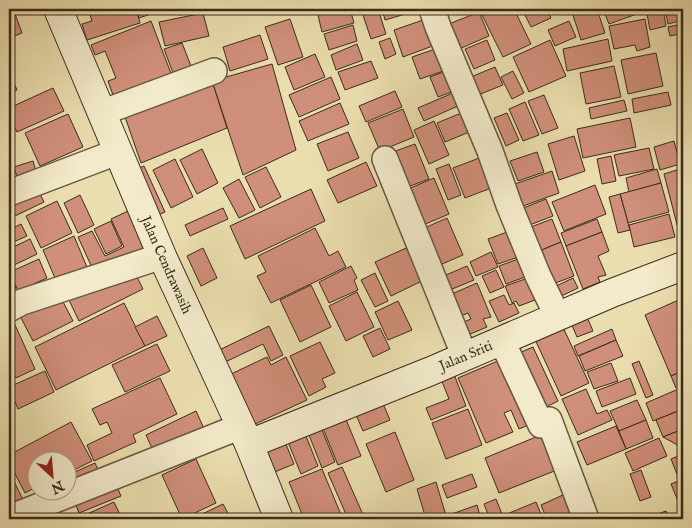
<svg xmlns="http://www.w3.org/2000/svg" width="692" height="528" viewBox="0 0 692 528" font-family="'IM FELL English',serif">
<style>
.building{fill:#d08f7a;stroke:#392c1f}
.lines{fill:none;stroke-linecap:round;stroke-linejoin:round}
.street-casing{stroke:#665843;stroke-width:28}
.secondary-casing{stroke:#392c1f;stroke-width:30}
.street{stroke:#f2eaca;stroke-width:25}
.secondary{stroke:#f2eaca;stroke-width:28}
.labels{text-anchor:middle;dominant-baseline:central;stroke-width:4;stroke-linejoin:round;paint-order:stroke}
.street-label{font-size:14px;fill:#392c1f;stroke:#f2eaca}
</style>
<rect width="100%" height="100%" fill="#ebdeae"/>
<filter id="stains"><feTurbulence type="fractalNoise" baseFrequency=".004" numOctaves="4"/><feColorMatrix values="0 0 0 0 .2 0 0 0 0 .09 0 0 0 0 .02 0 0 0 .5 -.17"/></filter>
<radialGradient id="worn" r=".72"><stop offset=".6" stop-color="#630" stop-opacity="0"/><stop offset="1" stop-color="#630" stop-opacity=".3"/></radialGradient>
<g class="building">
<path d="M88 9H136L140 23 87 40 82 24 92 21Z"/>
<path d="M136 9H153L154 13 139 18Z"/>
<path d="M179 9H210L180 15Z"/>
<path d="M261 9H284L262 13Z"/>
<path d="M326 9H350L354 23 322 32 317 11Z"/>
<path d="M361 9H378L386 34 371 39Z"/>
<path d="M382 9H422L385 20Z"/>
<path d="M455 9H474L458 15Z"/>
<path d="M486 9H514L531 44 503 57 480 11Z"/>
<path d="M522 9H547L551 18 531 27Z"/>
<path d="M581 9H597L605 33 581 40 572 12Z"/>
<path d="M603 9H644L645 11 609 24Z"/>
<path d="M646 9H663L666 26 650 30Z"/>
<path d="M665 9H683V20L668 24Z"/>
<path d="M479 12 489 36 459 49 449 24Z"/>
<path d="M203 13 209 36 165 46 159 22Z"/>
<path d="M15 14 22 33 9 38V17Z"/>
<path d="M429 18 438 44 403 57 394 30Z"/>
<path d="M290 19 303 57 278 65 265 27Z"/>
<path d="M645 19 650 47 637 51 635 45 614 49 609 26Z"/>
<path d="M151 21 172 76 114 98 108 81 116 78 105 51 95 55 91 45Z"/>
<path d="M569 21 576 37 555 46 548 30Z"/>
<path d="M683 24V33L670 36 668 27Z"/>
<path d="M353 25 357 41 329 50 324 34Z"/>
<path d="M260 35 268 59 230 71 223 47Z"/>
<path d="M390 38 396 54 385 59 379 42Z"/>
<path d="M608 39 612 61 567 71 563 49Z"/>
<path d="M487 40 495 60 474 69 465 49Z"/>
<path d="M550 40 566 76 529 92 513 57Z"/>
<path d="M182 43 191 66 173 73 164 49Z"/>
<path d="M357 44 363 60 336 70 331 55Z"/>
<path d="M444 46 452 68 420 79 412 57Z"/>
<path d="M656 53 663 86 628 94 621 60Z"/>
<path d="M315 54 325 77 294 90 285 67Z"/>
<path d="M371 61 378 78 345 90 338 72Z"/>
<path d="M272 64 296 150 243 175 212 81Z"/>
<path d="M614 66 621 97 586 104 580 73Z"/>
<path d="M495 67 503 85 473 97 466 79Z"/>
<path d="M454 68 462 88 438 97 430 77Z"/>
<path d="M9 71 17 90 9 93Z"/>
<path d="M513 71 524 93 512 99 501 77Z"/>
<path d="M331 77 340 99 299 117 289 95Z"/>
<path d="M212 81 227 128 141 163 123 111Z"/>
<path d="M53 88 64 111 17 132 9 115V108Z"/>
<path d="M462 89 467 102 424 121 418 108Z"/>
<path d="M395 91 402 107 366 122 359 106Z"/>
<path d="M668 92 671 105 634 113 632 99Z"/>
<path d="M544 95 558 128 542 134 528 101Z"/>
<path d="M624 100 627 111 591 119 589 108Z"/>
<path d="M525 102 539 135 523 141 509 109Z"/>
<path d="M340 103 349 124 308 141 299 121Z"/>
<path d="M403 109 414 137 380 151 368 123Z"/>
<path d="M471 109 479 128 445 142 437 123Z"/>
<path d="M507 113 519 140 506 146 494 118Z"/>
<path d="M68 114 83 147 40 166 25 133Z"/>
<path d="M630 118 636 147 583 158 577 129Z"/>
<path d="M434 121 449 155 429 164 414 130Z"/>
<path d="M348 132 359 158 328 171 317 144Z"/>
<path d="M574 136 585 171 559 180 548 144Z"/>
<path d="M674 141 680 164 660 170 654 147Z"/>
<path d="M415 144 429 179 402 189 387 154Z"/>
<path d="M649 148 654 169 619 176 614 155Z"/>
<path d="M202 149 218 183 197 194 180 160Z"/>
<path d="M537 152 544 172 518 181 510 161Z"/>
<path d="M487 155 499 185 465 198 453 168Z"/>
<path d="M611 156 616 181 602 184 597 159Z"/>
<path d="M175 159 193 197 171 208 153 170Z"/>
<path d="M33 161 37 175 18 180 14 167Z"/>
<path d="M366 162 377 186 338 203 327 180Z"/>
<path d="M449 164 461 195 448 200 436 169Z"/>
<path d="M144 166 165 212 154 217 133 171Z"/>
<path d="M266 167 281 197 260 208 245 177Z"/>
<path d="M683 168V244H682L664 174Z"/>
<path d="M657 169 661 183 629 192 626 178Z"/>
<path d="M552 171 559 193 512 210V185Z"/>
<path d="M434 178 449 214 416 228 401 192Z"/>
<path d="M239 179 255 210 239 218 223 188Z"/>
<path d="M661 183 669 212 628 223 620 194Z"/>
<path d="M595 185 606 214 564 231 552 202Z"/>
<path d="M311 189 325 221 245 259 230 226Z"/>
<path d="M39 192 44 202 15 216 10 206Z"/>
<path d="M620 194 630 230 618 233 609 197Z"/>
<path d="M80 195 94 225 78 233 64 203Z"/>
<path d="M546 199 553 216 522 228 516 211Z"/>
<path d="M57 201 72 233 41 248 26 216Z"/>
<path d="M223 208 228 219 190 236 185 225Z"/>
<path d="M128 211 145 249 94 272 78 237 92 231 105 256 124 247 111 219Z"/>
<path d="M669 214 675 237 634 247 629 225Z"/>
<path d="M447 218 463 255 435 267 420 230Z"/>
<path d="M552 219 561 242 532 254 523 230Z"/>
<path d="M597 219 602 232 566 246 561 233Z"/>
<path d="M111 221 122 246 106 254 94 229Z"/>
<path d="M21 224 27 236 9 244V230Z"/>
<path d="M315 228 329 256 338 251 346 267 271 303 257 276 266 272 258 256Z"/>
<path d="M518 228 527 254 498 264 488 239Z"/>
<path d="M602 232 609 251 598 256 606 275 598 277 600 282 583 289 566 246Z"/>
<path d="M74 236 89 272 58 285 43 250Z"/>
<path d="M30 239 37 254 12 266 9 259V249Z"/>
<path d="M561 242 574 276 545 287 532 254Z"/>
<path d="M413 245 428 278 391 296 375 262Z"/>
<path d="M203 248 217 278 201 286 187 256Z"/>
<path d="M491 252 498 267 476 276 470 262Z"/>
<path d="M529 255 536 273 506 284 499 266Z"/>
<path d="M39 259 47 278 18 291 10 272Z"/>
<path d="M351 266 357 278 354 280 358 290 329 303 319 282Z"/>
<path d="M467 266 474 280 445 292 439 278Z"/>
<path d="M132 267 143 289 79 321 68 298Z"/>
<path d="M496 270 504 287 490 293 482 276Z"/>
<path d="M9 272 16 288 9 291Z"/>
<path d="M375 273 388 301 375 307 361 280Z"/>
<path d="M534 276 540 292 533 295 535 300 519 306 516 301 512 303 505 286Z"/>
<path d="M573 278 578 288 553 300 548 290Z"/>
<path d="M477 283 491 317 483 319 487 327 463 337 459 324 471 319 468 313 456 318 447 296Z"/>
<path d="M311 285 331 327 300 342 280 300Z"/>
<path d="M357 292 374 327 346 341 329 306Z"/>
<path d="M59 294 73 321 33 341 19 314Z"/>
<path d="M504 295 509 305 514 303 519 313 499 322 489 301Z"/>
<path d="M683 298V371L671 376 645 315Z"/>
<path d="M398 301 412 330 388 340 375 312Z"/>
<path d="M124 303 145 346 56 390 35 347Z"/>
<path d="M11 316 35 369 16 378 9 362V317Z"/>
<path d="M157 316 167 336 145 346 135 327Z"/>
<path d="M587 317 593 331 577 337 571 323Z"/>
<path d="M561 323 589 383 561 396 533 335Z"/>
<path d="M269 326 283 355 271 361 263 344 219 365 213 353Z"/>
<path d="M380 328 390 349 373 357 363 336Z"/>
<path d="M612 329 616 340 578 356 574 346Z"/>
<path d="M616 340 623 356 585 371 579 356Z"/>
<path d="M320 342 335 373 322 379 326 387 309 396 290 356Z"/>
<path d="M157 344 170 371 125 392 112 365Z"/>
<path d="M533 347 558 401 538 411 512 356Z"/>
<path d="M267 357 271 365 286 357 307 400 253 425 229 375Z"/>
<path d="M507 357 535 422 519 429 511 410 504 413 513 432 486 443 458 378Z"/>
<path d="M639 361 653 395 646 398 632 364Z"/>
<path d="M611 363 618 381 594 389 587 372Z"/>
<path d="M45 371 54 392 18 409 9 387Z"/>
<path d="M683 371V385L676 388 671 376Z"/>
<path d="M454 374 466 406 431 420 426 408 449 399 441 379Z"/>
<path d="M160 378 177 414 133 435 136 442 94 461 87 445 112 433 107 422 100 425 92 409Z"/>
<path d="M630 378 636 394 602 407 596 391Z"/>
<path d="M683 387V409L653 421 646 403Z"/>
<path d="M586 389 597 414 607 410 612 420 578 435 562 399Z"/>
<path d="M381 399 390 420 363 431 354 410Z"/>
<path d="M637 400 646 420 619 431 610 411Z"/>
<path d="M468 409 482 445 446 459 432 423Z"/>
<path d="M683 409V429L663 437 656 420Z"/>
<path d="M196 411 206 433 156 457 146 435Z"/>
<path d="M345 417 361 456 338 465 322 426Z"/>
<path d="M646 420 653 438 626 449 619 431Z"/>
<path d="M71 422 92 461 68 473V460H38V486L25 493 9 462V455Z"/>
<path d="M616 426 626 449 587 465 577 442Z"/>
<path d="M683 429V448L663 437Z"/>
<path d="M322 430 335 462 322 468 309 435Z"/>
<path d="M304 431 318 466 301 474 286 437Z"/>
<path d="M281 432 294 464 272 473 259 442Z"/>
<path d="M395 432 414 480 386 492 366 444Z"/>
<path d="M548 432 562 468 499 493 485 458Z"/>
<path d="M659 438 667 456 633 471 625 453Z"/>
<path d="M683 454V472L677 474 671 459Z"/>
<path d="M196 459 216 503 182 519 162 475Z"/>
<path d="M95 463 100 474 68 489V475Z"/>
<path d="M342 467 365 519H348L328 473Z"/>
<path d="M322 469 342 517 337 519H304L289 482Z"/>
<path d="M641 470 651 497 640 501 630 474Z"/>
<path d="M9 471 24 502 9 509Z"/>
<path d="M472 474 477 487 447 498 442 485Z"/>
<path d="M113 478 121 496 79 513 72 495Z"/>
<path d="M683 479V511H682L671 484Z"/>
<path d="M436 482 447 519H426L417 489Z"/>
<path d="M565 494 575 518 572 519H547L541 505Z"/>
<path d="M496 499 504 519H490L484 504Z"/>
<path d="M53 502 60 519H39Z"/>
<path d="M114 502 122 519H79L78 518Z"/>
<path d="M536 502 543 519H509L507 514Z"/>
<path d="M223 504 231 519H194V518Z"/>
<path d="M477 505 481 519H451L449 515Z"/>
<path d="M666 511 669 519H647V518Z"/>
<path d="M640 515 642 519H628Z"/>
</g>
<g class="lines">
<g class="street-casing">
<g id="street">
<path d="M432 9 438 27 490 151 509 205 538 276 558 317"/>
<path d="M101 113 214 71"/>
<path d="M385 159 465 357"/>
<path d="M9 193 117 152"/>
<path d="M9 309 22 302 162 256"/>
<path d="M502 341 541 425 549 420 586 519"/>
<path d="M9 518 239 427"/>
</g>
</g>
<g class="secondary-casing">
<g id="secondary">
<path d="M58 9 162 256 249 444 279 519"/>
<path d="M249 444 431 371 612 293 683 266"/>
</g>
</g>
<use href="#street" class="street"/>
<use href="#secondary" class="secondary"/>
</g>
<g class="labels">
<g class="street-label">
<text transform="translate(166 265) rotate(66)">Jalan Cendrawasih</text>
<text transform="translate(466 356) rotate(-23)">Jalan Sriti</text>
</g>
</g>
<rect width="692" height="528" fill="none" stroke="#ebdeae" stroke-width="30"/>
<rect x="10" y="10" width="672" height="508" fill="none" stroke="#392c1f" stroke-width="2.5"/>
<rect x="15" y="15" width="662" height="498" fill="none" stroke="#392c1f"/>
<g transform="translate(52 476) rotate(154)"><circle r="24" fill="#f2eaca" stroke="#a89e86"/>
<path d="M0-4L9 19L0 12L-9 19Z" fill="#8f2418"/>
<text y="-8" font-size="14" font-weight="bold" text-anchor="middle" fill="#392c1f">N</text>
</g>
<rect width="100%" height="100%" filter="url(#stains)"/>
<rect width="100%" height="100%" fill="url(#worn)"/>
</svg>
